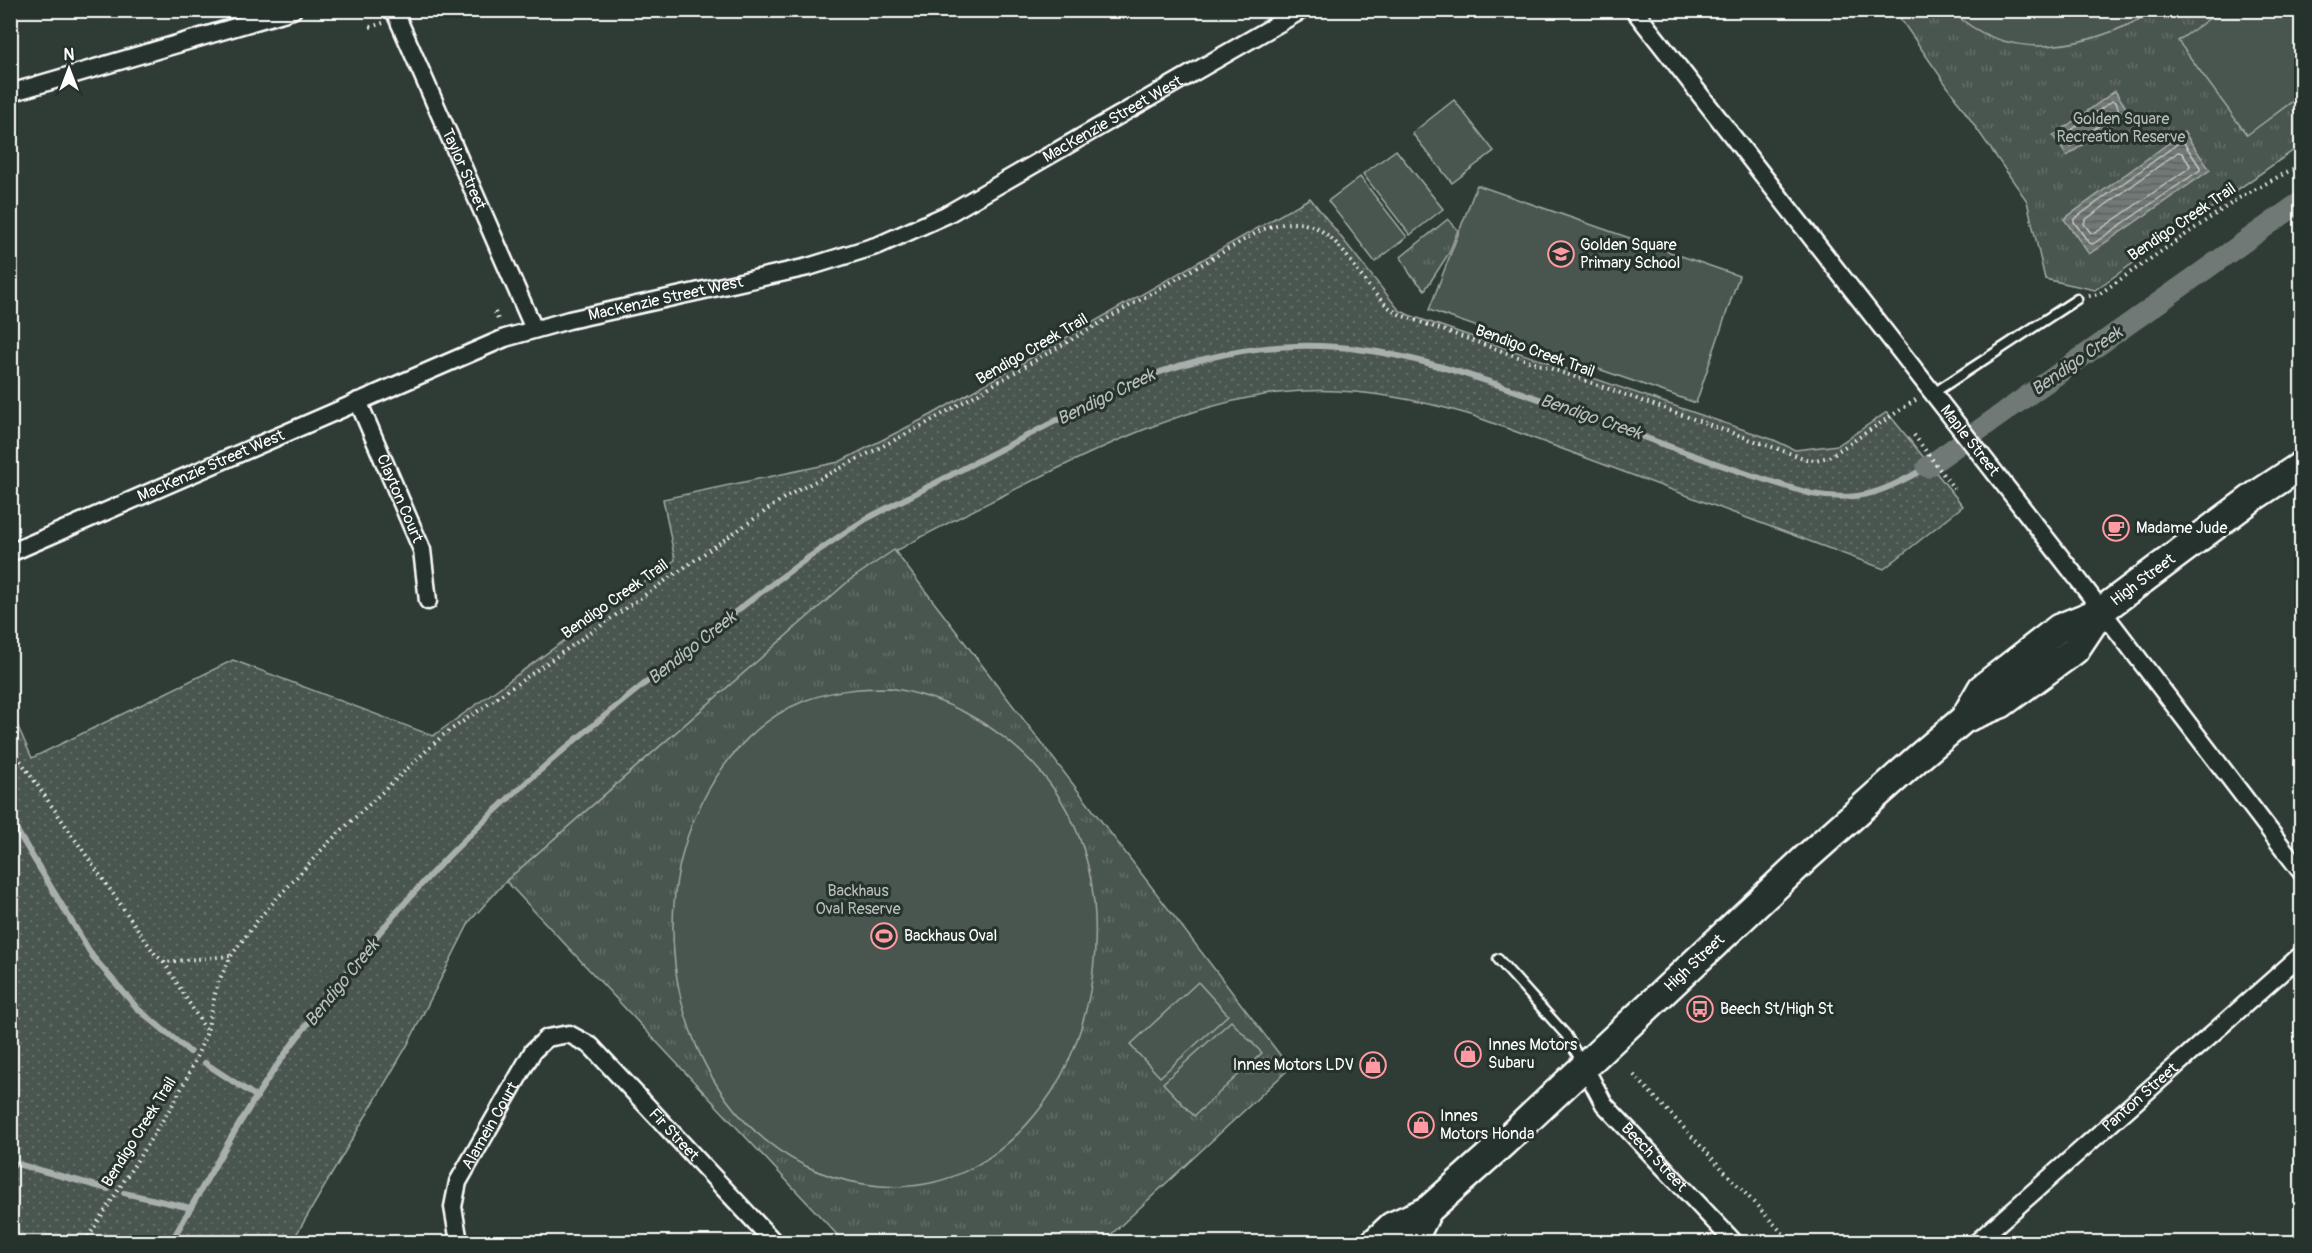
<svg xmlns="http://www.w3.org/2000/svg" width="2312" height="1253" viewBox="0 0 2312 1253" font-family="Pangolin,sans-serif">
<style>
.grass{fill:url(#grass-dots);stroke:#a4aaa7;stroke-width:1.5}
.park{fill:url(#park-tufts);stroke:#a4aaa7;stroke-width:1.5}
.garden{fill:#4a544f;stroke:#a4aaa7;stroke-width:1.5}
.water{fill:url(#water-rules);stroke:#a9afac;stroke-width:1.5}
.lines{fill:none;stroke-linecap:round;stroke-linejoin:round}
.shore{stroke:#c6c9c8;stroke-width:1.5}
.stream{stroke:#a9afac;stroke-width:6}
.canal{stroke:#707975;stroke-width:21}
.service-casing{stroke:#fff;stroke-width:13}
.minor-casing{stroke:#fff;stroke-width:21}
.trunk-casing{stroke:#fff;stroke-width:32}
.path{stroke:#fff;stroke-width:4;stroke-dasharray:1.5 4.5;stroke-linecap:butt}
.service{stroke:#26332d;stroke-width:8}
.minor{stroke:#26332d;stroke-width:16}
.trunk{stroke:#26332d;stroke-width:27}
.labels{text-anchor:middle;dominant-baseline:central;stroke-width:6;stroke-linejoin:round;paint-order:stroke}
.street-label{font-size:16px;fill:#fff;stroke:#26332d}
.park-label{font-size:16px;fill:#b7bbb9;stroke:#26332d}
.poi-label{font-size:16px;fill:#fff;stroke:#26332d;text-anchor:start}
.water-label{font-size:18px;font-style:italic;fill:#b8bcba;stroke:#26332d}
</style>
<defs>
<pattern id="grass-dots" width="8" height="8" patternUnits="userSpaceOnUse" patternTransform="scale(1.5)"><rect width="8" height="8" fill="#4a544f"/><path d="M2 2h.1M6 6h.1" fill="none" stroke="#656e69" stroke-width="1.8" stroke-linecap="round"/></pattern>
<pattern id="park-tufts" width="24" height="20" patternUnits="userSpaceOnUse" patternTransform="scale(1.5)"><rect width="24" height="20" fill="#4a544f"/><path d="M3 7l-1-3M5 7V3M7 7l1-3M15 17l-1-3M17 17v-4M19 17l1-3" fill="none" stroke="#656e69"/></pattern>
<pattern id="water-rules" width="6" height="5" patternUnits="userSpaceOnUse" patternTransform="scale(1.5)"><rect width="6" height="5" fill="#707975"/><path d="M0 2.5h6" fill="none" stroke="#5e6260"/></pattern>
</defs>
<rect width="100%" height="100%" fill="#2f3b35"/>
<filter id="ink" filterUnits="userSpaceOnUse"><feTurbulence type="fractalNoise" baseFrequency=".0167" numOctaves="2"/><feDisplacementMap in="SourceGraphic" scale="12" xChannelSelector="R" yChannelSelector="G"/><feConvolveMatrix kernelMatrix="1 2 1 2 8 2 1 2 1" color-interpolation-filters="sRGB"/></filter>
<g filter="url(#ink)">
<path class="grass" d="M1310 198 1399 310 1409 315 1774 440 1795 450 1838 445 1887 412 1963 506 1884 569 1471 415C1410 397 1342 385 1278 393 1182 405 1090 452 1006 494 952 521 900 546 850 580L506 881 470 921 408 1044 292 1242H11L10 709 32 758 233 660 433 736 675 560 663 499 839 462 931 415Z"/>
<g class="park">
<path d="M1895 11H2301V145L2095 290 2045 279 2027 201Z"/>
<path d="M1448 219 1458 230 1449 253 1425 290 1410 274 1401 257Z"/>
<path d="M894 550 1290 1068 1103 1242H844L506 881 850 580Z"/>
</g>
<g class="garden">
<path d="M1952 11H2155C2092 47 2010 67 1952 11Z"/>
<path d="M2220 11H2294L2301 21V95L2247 135 2178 41Z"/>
<path d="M1454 100 1494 151 1452 183 1412 133Z"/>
<path d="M1396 150 1443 209 1410 235 1363 174Z"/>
<path d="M1360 177 1407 237 1375 262 1328 201Z"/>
<path d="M1477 185 1739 276 1696 403 1429 310Z"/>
<path d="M890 688C971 701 1047 756 1078 834 1111 917 1096 1035 1042 1106 1002 1159 948 1192 880 1186 701 1171 630 954 699 808 721 762 756 720 804 701 832 690 861 688 890 688Z"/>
<path d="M1198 982 1228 1015 1160 1077 1130 1045Z"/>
<path d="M1231 1021 1262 1053 1194 1116 1163 1083Z"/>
</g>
<g class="water">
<path d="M2115 91 2129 112 2067 156 2053 136Z"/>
<path d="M2184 132 2210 170 2089 254 2064 219Z"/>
</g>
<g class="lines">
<g class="shore">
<path d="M2112 101 2116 102 2119 111 2071 146 2067 145 2063 136Z"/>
<path d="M2180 142 2184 143 2200 167V170L2093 244 2089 243 2074 222V219Z"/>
<path d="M2178 152 2182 153 2190 165 2189 168 2095 233H2091L2084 224 2085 220Z"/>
</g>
<g class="stream">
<path d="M10 819 93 957 138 1009 190 1052"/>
<path d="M205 1063 257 1097"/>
<path d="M10 1162 108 1189"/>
<path d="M124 1193 191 1208"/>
<path d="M171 1242C210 1175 247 1105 293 1043 337 985 382 926 432 873 508 793 594 723 681 655 741 607 801 560 866 519L1125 385C1180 363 1237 347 1296 346 1382 343 1462 372 1542 400 1632 432 1721 468 1812 494 1860 503 1886 491 1927 467"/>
</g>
<path class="canal" d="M1927 467 2302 201"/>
<g class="service-casing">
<g id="service">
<path d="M1932 394 2077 299"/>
<path d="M1498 959 1566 1035 1582 1063"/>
</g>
</g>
<g class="minor-casing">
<g id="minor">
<path id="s1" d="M394 10 534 329"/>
<path id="s2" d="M1634 10 2077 578 2302 873"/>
<path d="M10 93 293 10"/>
<path id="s3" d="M358 401 422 550 428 601"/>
<path id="s4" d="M10 553 505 338 569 320 808 267 879 245 946 215 1302 10"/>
<path id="s5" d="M1584 1066 1604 1104 1734 1242"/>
<path id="s6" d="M459 1242 453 1207 458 1182 533 1051 547 1038 569 1034 591 1046 774 1242"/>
<path id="s7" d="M1977 1242 2302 954"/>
</g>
</g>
<g class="trunk-casing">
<g id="trunk">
<path id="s8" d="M1964 719 1982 688 2059 628 2101 611 2255 496 2302 465"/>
<path id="s9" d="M1375 1242 1392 1226 1428 1210 1502 1144 1807 857 1918 758 1964 719 2001 704 2075 650 2101 611"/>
<path d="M1412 1242 1428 1210"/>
</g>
</g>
<g class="path">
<path d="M370 27 383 23"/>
<path d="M2089 296 2099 294 2239 198 2302 164"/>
<path d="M495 312 499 322"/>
<path d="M1914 435 1955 490"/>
<path d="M10 746 155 954 164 962 230 956"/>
<path d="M164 962 207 1032"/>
<path d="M1634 1075 1791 1242"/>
<path d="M85 1242 173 1104 189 1074 207 1032 217 985 231 956 260 917 327 844 442 736 787 496 927 423 1261 230C1345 197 1347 289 1403 316L1806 459 1815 460 1829 457 1917 399"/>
</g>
<use href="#service" class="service"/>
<use href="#minor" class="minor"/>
<use href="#trunk" class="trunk"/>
</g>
</g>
<defs>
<g id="school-ring" transform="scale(1.35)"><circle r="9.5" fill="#26332d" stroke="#ff9aa2" stroke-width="1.5"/><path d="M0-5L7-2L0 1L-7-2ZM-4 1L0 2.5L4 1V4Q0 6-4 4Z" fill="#ff9aa2"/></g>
<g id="cafe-ring" transform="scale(1.35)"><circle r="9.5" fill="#26332d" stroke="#ff9aa2" stroke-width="1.5"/><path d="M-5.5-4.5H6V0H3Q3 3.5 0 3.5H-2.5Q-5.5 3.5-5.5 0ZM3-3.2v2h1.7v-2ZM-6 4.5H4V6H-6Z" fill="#ff9aa2"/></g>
<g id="stadium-ring" transform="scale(1.35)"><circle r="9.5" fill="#26332d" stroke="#ff9aa2" stroke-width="1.5"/><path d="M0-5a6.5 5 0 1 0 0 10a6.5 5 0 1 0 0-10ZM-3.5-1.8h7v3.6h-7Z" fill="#ff9aa2"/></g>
<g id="bus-ring" transform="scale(1.35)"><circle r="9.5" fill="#26332d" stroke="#ff9aa2" stroke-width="1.5"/><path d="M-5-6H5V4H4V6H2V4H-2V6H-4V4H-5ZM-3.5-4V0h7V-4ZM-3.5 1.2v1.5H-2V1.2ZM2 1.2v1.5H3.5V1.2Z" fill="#ff9aa2"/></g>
<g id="shop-ring" transform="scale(1.35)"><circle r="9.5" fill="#26332d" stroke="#ff9aa2" stroke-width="1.5"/><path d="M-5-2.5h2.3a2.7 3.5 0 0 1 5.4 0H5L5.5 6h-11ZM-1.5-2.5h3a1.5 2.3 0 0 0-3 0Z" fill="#ff9aa2"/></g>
</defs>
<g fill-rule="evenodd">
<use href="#school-ring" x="1561" y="254"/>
<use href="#cafe-ring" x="2116" y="528"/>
<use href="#stadium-ring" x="884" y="936"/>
<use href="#bus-ring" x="1700" y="1009"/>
<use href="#shop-ring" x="1468" y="1054"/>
<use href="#shop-ring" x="1373" y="1065"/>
<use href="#shop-ring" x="1421" y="1125"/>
</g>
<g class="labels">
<g class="street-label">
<text stroke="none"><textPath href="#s4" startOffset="1191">MacKenzie Street West</textPath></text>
<text stroke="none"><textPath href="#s1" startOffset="174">Taylor Street</textPath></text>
<text transform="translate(2182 222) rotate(-34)">Bendigo Creek Trail</text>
<text stroke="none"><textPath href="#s4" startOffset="705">MacKenzie Street West</textPath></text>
<text transform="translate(1032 349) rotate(-30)">Bendigo Creek Trail</text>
<text transform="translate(1535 351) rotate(20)">Bendigo Creek Trail</text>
<text stroke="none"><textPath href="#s2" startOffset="546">Maple Street</textPath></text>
<text stroke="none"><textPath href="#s4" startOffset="219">MacKenzie Street West</textPath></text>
<text stroke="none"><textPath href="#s3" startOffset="106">Clayton Court</textPath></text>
<text stroke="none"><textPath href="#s8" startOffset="231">High Street</textPath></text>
<text transform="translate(615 599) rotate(-35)">Bendigo Creek Trail</text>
<text stroke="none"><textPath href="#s9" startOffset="426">High Street</textPath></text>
<text stroke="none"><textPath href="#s7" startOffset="218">Panton Street</textPath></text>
<text stroke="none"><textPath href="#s6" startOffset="126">Alamein Court</textPath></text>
<text transform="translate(139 1132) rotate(-58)">Bendigo Creek Trail</text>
<text stroke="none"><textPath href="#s6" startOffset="400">Fir Street</textPath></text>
<text stroke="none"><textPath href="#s5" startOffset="116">Beech Street</textPath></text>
</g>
<g class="park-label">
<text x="2121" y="119">Golden Square<tspan x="2121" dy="18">Recreation Reserve</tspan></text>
<text x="858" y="891">Backhaus<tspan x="858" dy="18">Oval Reserve</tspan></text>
</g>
<g class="poi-label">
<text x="1580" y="245">Golden Square<tspan x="1580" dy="18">Primary School</tspan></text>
<text x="2136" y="528">Madame Jude</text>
<text x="904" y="936">Backhaus Oval</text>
<text x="1720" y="1009">Beech St/High St</text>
<text x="1488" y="1045">Innes Motors<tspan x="1488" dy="18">Subaru</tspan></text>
<text x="1354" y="1065" text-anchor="end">Innes Motors LDV</text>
<text x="1440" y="1116">Innes<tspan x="1440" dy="18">Motors Honda</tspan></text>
</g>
<g class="water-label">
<text transform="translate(2077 361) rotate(-35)">Bendigo Creek</text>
<text transform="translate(1106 397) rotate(-26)">Bendigo Creek</text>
<text transform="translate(1591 417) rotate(19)">Bendigo Creek</text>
<text transform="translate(692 648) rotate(-38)">Bendigo Creek</text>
<text transform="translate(342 983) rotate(-51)">Bendigo Creek</text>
</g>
</g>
<rect width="2312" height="1253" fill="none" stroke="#26332d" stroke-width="36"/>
<rect x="18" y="18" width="2276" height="1217" fill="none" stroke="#fff" stroke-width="2" filter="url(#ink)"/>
<g transform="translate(69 69)" stroke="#26332d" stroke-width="4.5" paint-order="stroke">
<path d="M0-4.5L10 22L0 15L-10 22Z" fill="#ffffff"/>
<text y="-9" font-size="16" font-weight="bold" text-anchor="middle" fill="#ffffff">N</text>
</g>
</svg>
